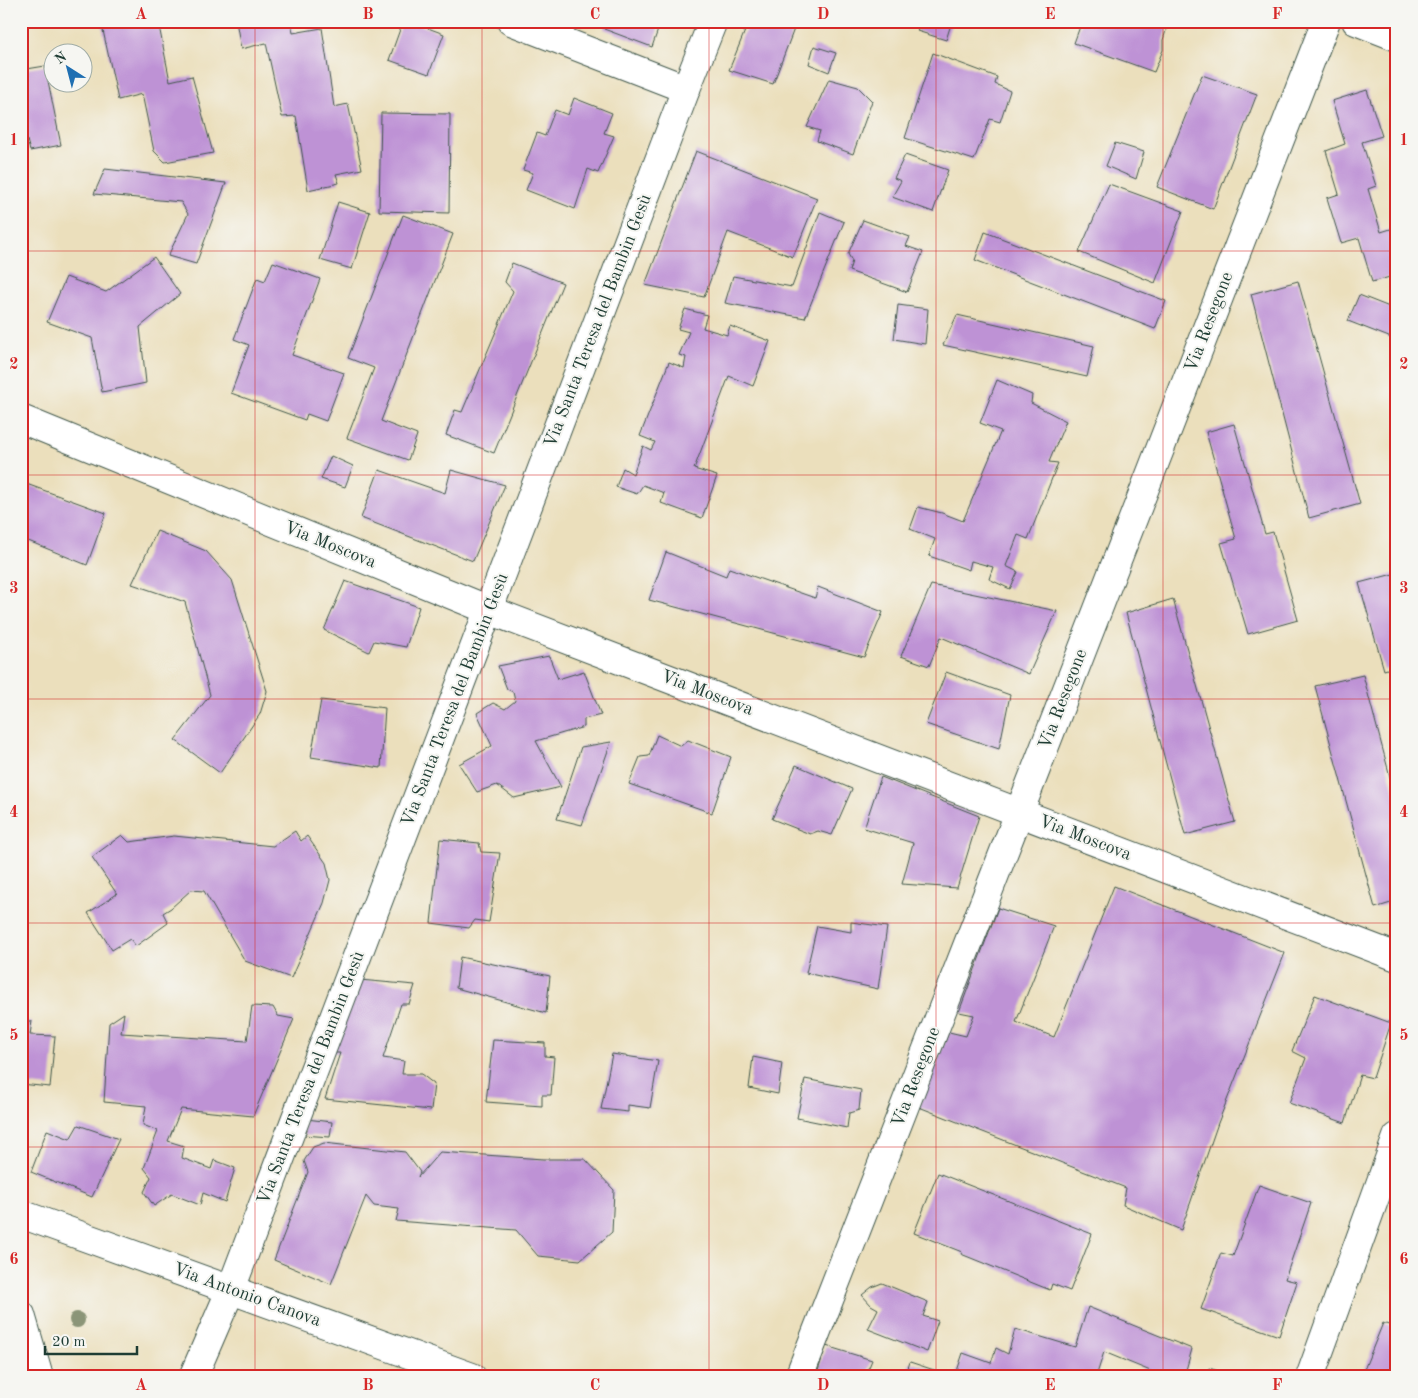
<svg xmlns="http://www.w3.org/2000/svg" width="1418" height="1398" viewBox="0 0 1418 1398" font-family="'Old Standard TT',serif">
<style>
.building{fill:#be92d5}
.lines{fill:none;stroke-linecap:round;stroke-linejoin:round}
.street-casing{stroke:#3e5548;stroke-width:30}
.street{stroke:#fff;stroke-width:28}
.tree{fill:#8b9578}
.grid{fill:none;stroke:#d62828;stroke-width:1;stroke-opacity:0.55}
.labels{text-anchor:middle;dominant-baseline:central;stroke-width:4;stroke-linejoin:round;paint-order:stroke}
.street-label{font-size:18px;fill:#1f3d34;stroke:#f6f6f2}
.neatline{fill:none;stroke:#d62828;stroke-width:2}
.grid-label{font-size:16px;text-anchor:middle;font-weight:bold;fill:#d62828}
</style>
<rect width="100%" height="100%" fill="#f6f6f2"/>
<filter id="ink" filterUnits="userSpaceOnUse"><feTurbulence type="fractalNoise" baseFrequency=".02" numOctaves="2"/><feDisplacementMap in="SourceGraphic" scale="10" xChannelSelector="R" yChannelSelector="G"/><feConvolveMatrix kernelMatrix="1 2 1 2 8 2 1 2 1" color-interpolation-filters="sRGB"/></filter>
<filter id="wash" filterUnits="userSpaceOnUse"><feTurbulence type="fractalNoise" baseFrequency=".0096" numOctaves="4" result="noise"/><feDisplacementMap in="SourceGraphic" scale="20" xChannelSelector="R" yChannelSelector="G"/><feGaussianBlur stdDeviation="1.12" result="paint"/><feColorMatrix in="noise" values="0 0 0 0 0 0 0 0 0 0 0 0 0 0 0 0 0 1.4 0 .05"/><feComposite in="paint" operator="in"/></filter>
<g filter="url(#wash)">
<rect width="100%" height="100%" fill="#ebdfbc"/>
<g id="blocks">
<g class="building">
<path d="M101 21H158L170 81 192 76 213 153 165 162 154 151 142 94 118 100Z"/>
<path d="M236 21H291L293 33 322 28 334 107 348 104 362 169 336 174 339 183 308 190 296 116 282 117 266 43 241 49Z"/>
<path d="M403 21H409L444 34 429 74 389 60Z"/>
<path d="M607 21H661L652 47 604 29Z"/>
<path d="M749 21H797L773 84 729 70Z"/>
<path d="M920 21H952L946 40 917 31Z"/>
<path d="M1082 21H1169L1163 40V50L1154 72 1074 43Z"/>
<path d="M814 46 836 53 829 72 809 64Z"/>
<path d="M933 53 997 77 995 84 1010 91 1000 122 990 119 974 160 905 138Z"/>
<path d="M45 66 61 145 30 151 27 140 21 141V70Z"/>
<path d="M1202 75 1257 94 1213 209 1157 187Z"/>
<path d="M829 79 858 87 872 101 853 154 817 141 820 131 807 127Z"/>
<path d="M1367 90 1382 136 1362 142 1376 186 1368 189 1381 232 1397 227V275L1372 282 1359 238 1341 243 1327 198 1339 194 1326 151 1345 144 1332 101Z"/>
<path d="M574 98 612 113 604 133 614 136 598 173 588 169 575 209 526 190 533 173 523 170 537 133 545 136 555 110 568 115Z"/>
<path d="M381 113 450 114 449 213 379 211Z"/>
<path d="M1115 143 1144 152 1136 179 1106 166Z"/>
<path d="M696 151 817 198 793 257 728 232 704 297 645 285Z"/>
<path d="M905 155 948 170 933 212 892 197 901 181 894 178Z"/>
<path d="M105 169 226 183 196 264 168 256 188 214 181 202 94 194Z"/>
<path d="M1109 184 1183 211 1155 283 1079 252Z"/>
<path d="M338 202 370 212 352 269 320 260Z"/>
<path d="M820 212 844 222 805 318 725 303 733 276 792 287Z"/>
<path d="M403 215 453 234 381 421 417 435 408 460 347 438 374 368 348 358Z"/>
<path d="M863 220 910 237 906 246 923 252 907 292 849 271 852 261 848 254Z"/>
<path d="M985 232 1166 301 1155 329 975 260Z"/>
<path d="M154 257 180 294 140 327 146 383 102 392 92 338 47 322 66 277 106 292Z"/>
<path d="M273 262 320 279 292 355 344 373 326 421 307 414 305 420 231 393 249 345 234 339 257 278 265 281Z"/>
<path d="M512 263 563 283 494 453 446 435 455 410 462 412 513 291 505 282Z"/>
<path d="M1298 281 1360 504 1309 518 1251 294Z"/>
<path d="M1359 295 1397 310V332L1394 339 1348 321Z"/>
<path d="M898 305 928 309 925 344 894 339Z"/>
<path d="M685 309 707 315 703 328 727 335 730 326 770 341 753 386 729 376 694 469 717 476 702 518 661 503 664 493 643 485 637 494 616 487 623 468 633 474 643 446 651 450 655 442 640 436 669 362 684 368 686 357 679 355 689 332 678 329Z"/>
<path d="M957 315 1094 346 1087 377 943 345Z"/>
<path d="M997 380 1032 395 1031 403 1066 421 1049 462 1058 463 1028 539 1018 535 1006 566 1018 572 1010 589 989 579 993 567 971 561 969 570 929 556 935 539 910 529 918 507 942 513 963 521 1001 431 980 423Z"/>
<path d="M1234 424 1265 534 1273 532 1298 620 1248 634 1221 543 1236 539 1206 432Z"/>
<path d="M331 456 353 466 345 487 321 479Z"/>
<path d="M379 470 445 493 451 470 505 485 473 561 361 518Z"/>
<path d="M21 482 106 513 87 565 21 538Z"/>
<path d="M157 531 206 551 232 580 267 691 260 714 220 773 175 740 210 695 185 602 132 584Z"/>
<path d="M666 552 726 576 729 568 815 598 818 587 883 612 864 657 649 600Z"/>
<path d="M1397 573V666L1384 670 1359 583Z"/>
<path d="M345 581 419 607 406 647 374 641 369 652 324 630Z"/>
<path d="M931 585 1057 611 1029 674 941 637 929 666 901 656Z"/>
<path d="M1173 599 1235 822 1185 835 1126 613Z"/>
<path d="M549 656 558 679 584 671 601 715 584 719V727L536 741 561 787 514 798 497 785 477 792 459 764 492 746 477 713 493 703 505 709 515 701 513 692 507 689 498 666Z"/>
<path d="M946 672 1010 695 999 749 926 724Z"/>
<path d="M1363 675 1397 803V901L1375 908 1315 686Z"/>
<path d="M321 700 385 708 381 768 311 757Z"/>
<path d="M657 735 681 746 688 740 731 757 712 813 629 784 640 757 649 756Z"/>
<path d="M611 742 582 825 557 819 581 747Z"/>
<path d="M796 765 852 789 832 835 818 831 810 834 772 819Z"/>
<path d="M881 777 979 816 957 888 902 884 913 843 864 828Z"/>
<path d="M295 831 301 841 307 836 326 863 330 880 324 903 291 978 245 961 204 891 191 890 171 908 163 913 168 923 136 946 130 939 112 950 88 913 117 894 92 857 122 835 129 842 174 836 273 846Z"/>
<path d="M440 839 479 843 481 852 500 853 489 922 475 920 469 928 431 923Z"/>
<path d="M1114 886 1285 953 1218 1123 1181 1230 1123 1205 1126 1188 919 1107 949 1032 966 1036 974 1015 959 1012 998 908 1054 926 1016 1022 1054 1037Z"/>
<path d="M851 922 887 927 878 989 806 973 817 926 851 932Z"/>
<path d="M460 957 550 976 546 1013 456 988Z"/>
<path d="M360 980 415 985 409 1004H401L383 1058 404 1061 402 1074H421L434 1084 431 1110 325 1099 340 1053H331Z"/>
<path d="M1315 995 1391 1023 1373 1078 1360 1075 1345 1123 1289 1103 1306 1058 1292 1051Z"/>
<path d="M252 1006 273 1007 278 1016 294 1019 253 1116 181 1109 168 1141 184 1146 182 1158 211 1169 214 1160 235 1168 225 1202 203 1193 200 1205 172 1194 154 1206 144 1192 151 1177 144 1168 158 1131 143 1125 146 1106 104 1102 109 1023 124 1013 121 1033 247 1041Z"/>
<path d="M21 1021H32L30 1035 55 1036 50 1087 21 1084Z"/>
<path d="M493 1040 545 1043V1056L554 1057 551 1095H542V1106L486 1102Z"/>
<path d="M612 1054 658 1061 650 1108 628 1105V1112L601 1109Z"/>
<path d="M753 1057 782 1063 778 1094 749 1088Z"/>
<path d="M805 1079 861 1090 859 1110 849 1113 847 1128 797 1118Z"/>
<path d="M306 1119 332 1122 330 1137 303 1135Z"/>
<path d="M78 1125 119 1139 92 1197 31 1172 47 1130 70 1139Z"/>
<path d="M324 1143 405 1152 420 1172 418 1177 440 1152 543 1159H585L614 1190 612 1232 580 1260 538 1256 516 1230 396 1221 399 1209 374 1206 366 1196 331 1284 274 1260 308 1172 304 1161 313 1147Z"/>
<path d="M938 1173 1092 1234 1070 1291 1052 1284 1050 1290 961 1254 962 1252 914 1233Z"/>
<path d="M1259 1185 1311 1203 1285 1279 1297 1282 1279 1336 1201 1309 1221 1253 1233 1256Z"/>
<path d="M882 1283 928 1302 923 1316 938 1321 927 1352 868 1329 878 1309 871 1305 862 1295 872 1287Z"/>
<path d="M1088 1307 1192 1349 1184 1377H1165L1104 1352 1096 1377H905L910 1362 955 1377 963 1353 991 1363 996 1348 1008 1354 1015 1329 1075 1347Z"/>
<path d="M1383 1323 1397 1328V1377H1361Z"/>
<path d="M826 1346 872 1360 865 1377H816Z"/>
<path d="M1209 1368 1234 1376V1377H1206Z"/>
</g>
</g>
</g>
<g filter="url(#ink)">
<use href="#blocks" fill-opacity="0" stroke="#3e5548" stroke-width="1"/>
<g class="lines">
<g class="street-casing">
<g id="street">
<path d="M511 21 686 89"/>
<path d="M1356 21 1397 37"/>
<path d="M21 419 489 610 1397 957"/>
<path d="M21 1214 472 1377"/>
<path d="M21 1315 39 1377"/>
<path d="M193 1377 231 1289 686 89 713 21"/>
<path d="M799 1377 1019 813 1326 21"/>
<path d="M1310 1377 1397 1137"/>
</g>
</g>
<use href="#street" class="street"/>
</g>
<circle class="tree" cx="77" cy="1320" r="8"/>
</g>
<path class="grid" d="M255 21V1377M482 21V1377M709 21V1377M936 21V1377M1163 21V1377M21 251H1397M21 475H1397M21 699H1397M21 923H1397M21 1147H1397"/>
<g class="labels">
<g class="street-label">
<text transform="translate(598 321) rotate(-69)">Via Santa Teresa del Bambin Gesù</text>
<text transform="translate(1209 322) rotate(-69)">Via Resegone</text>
<text transform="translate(330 545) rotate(22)">Via Moscova</text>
<text transform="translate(707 693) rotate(21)">Via Moscova</text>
<text transform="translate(1063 699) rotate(-69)">Via Resegone</text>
<text transform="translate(455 700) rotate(-69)">Via Santa Teresa del Bambin Gesù</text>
<text transform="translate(1085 838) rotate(21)">Via Moscova</text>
<text transform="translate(916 1077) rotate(-69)">Via Resegone</text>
<text transform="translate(311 1078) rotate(-69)">Via Santa Teresa del Bambin Gesù</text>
<text transform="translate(247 1295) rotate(20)">Via Antonio Canova</text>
</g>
</g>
<rect width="1418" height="1398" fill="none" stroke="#f6f6f2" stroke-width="55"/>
<g transform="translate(68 68) rotate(324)"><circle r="24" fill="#f6f6f2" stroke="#a0aca6"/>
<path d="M0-4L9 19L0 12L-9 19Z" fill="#1f6fb2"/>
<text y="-8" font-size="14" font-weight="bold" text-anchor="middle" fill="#1f3d34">N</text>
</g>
<path d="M45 1346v8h92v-8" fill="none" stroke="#1f3d34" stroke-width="2.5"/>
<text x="52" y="1346" font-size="15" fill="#1f3d34" stroke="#f6f6f2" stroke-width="4" paint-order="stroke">20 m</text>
<rect x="28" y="28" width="1362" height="1342" class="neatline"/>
<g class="grid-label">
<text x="141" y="19">A</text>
<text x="368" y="19">B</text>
<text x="595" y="19">C</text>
<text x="823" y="19">D</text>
<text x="1050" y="19">E</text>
<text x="1277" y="19">F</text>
<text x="14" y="145">1</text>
<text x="1404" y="145">1</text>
<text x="14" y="369">2</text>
<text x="1404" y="369">2</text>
<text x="14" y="593">3</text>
<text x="1404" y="593">3</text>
<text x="14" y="817">4</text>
<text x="1404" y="817">4</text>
<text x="14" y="1040">5</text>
<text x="1404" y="1040">5</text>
<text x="14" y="1264">6</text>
<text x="1404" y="1264">6</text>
<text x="141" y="1390">A</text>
<text x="368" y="1390">B</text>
<text x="595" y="1390">C</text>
<text x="823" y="1390">D</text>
<text x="1050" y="1390">E</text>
<text x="1277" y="1390">F</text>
</g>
</svg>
